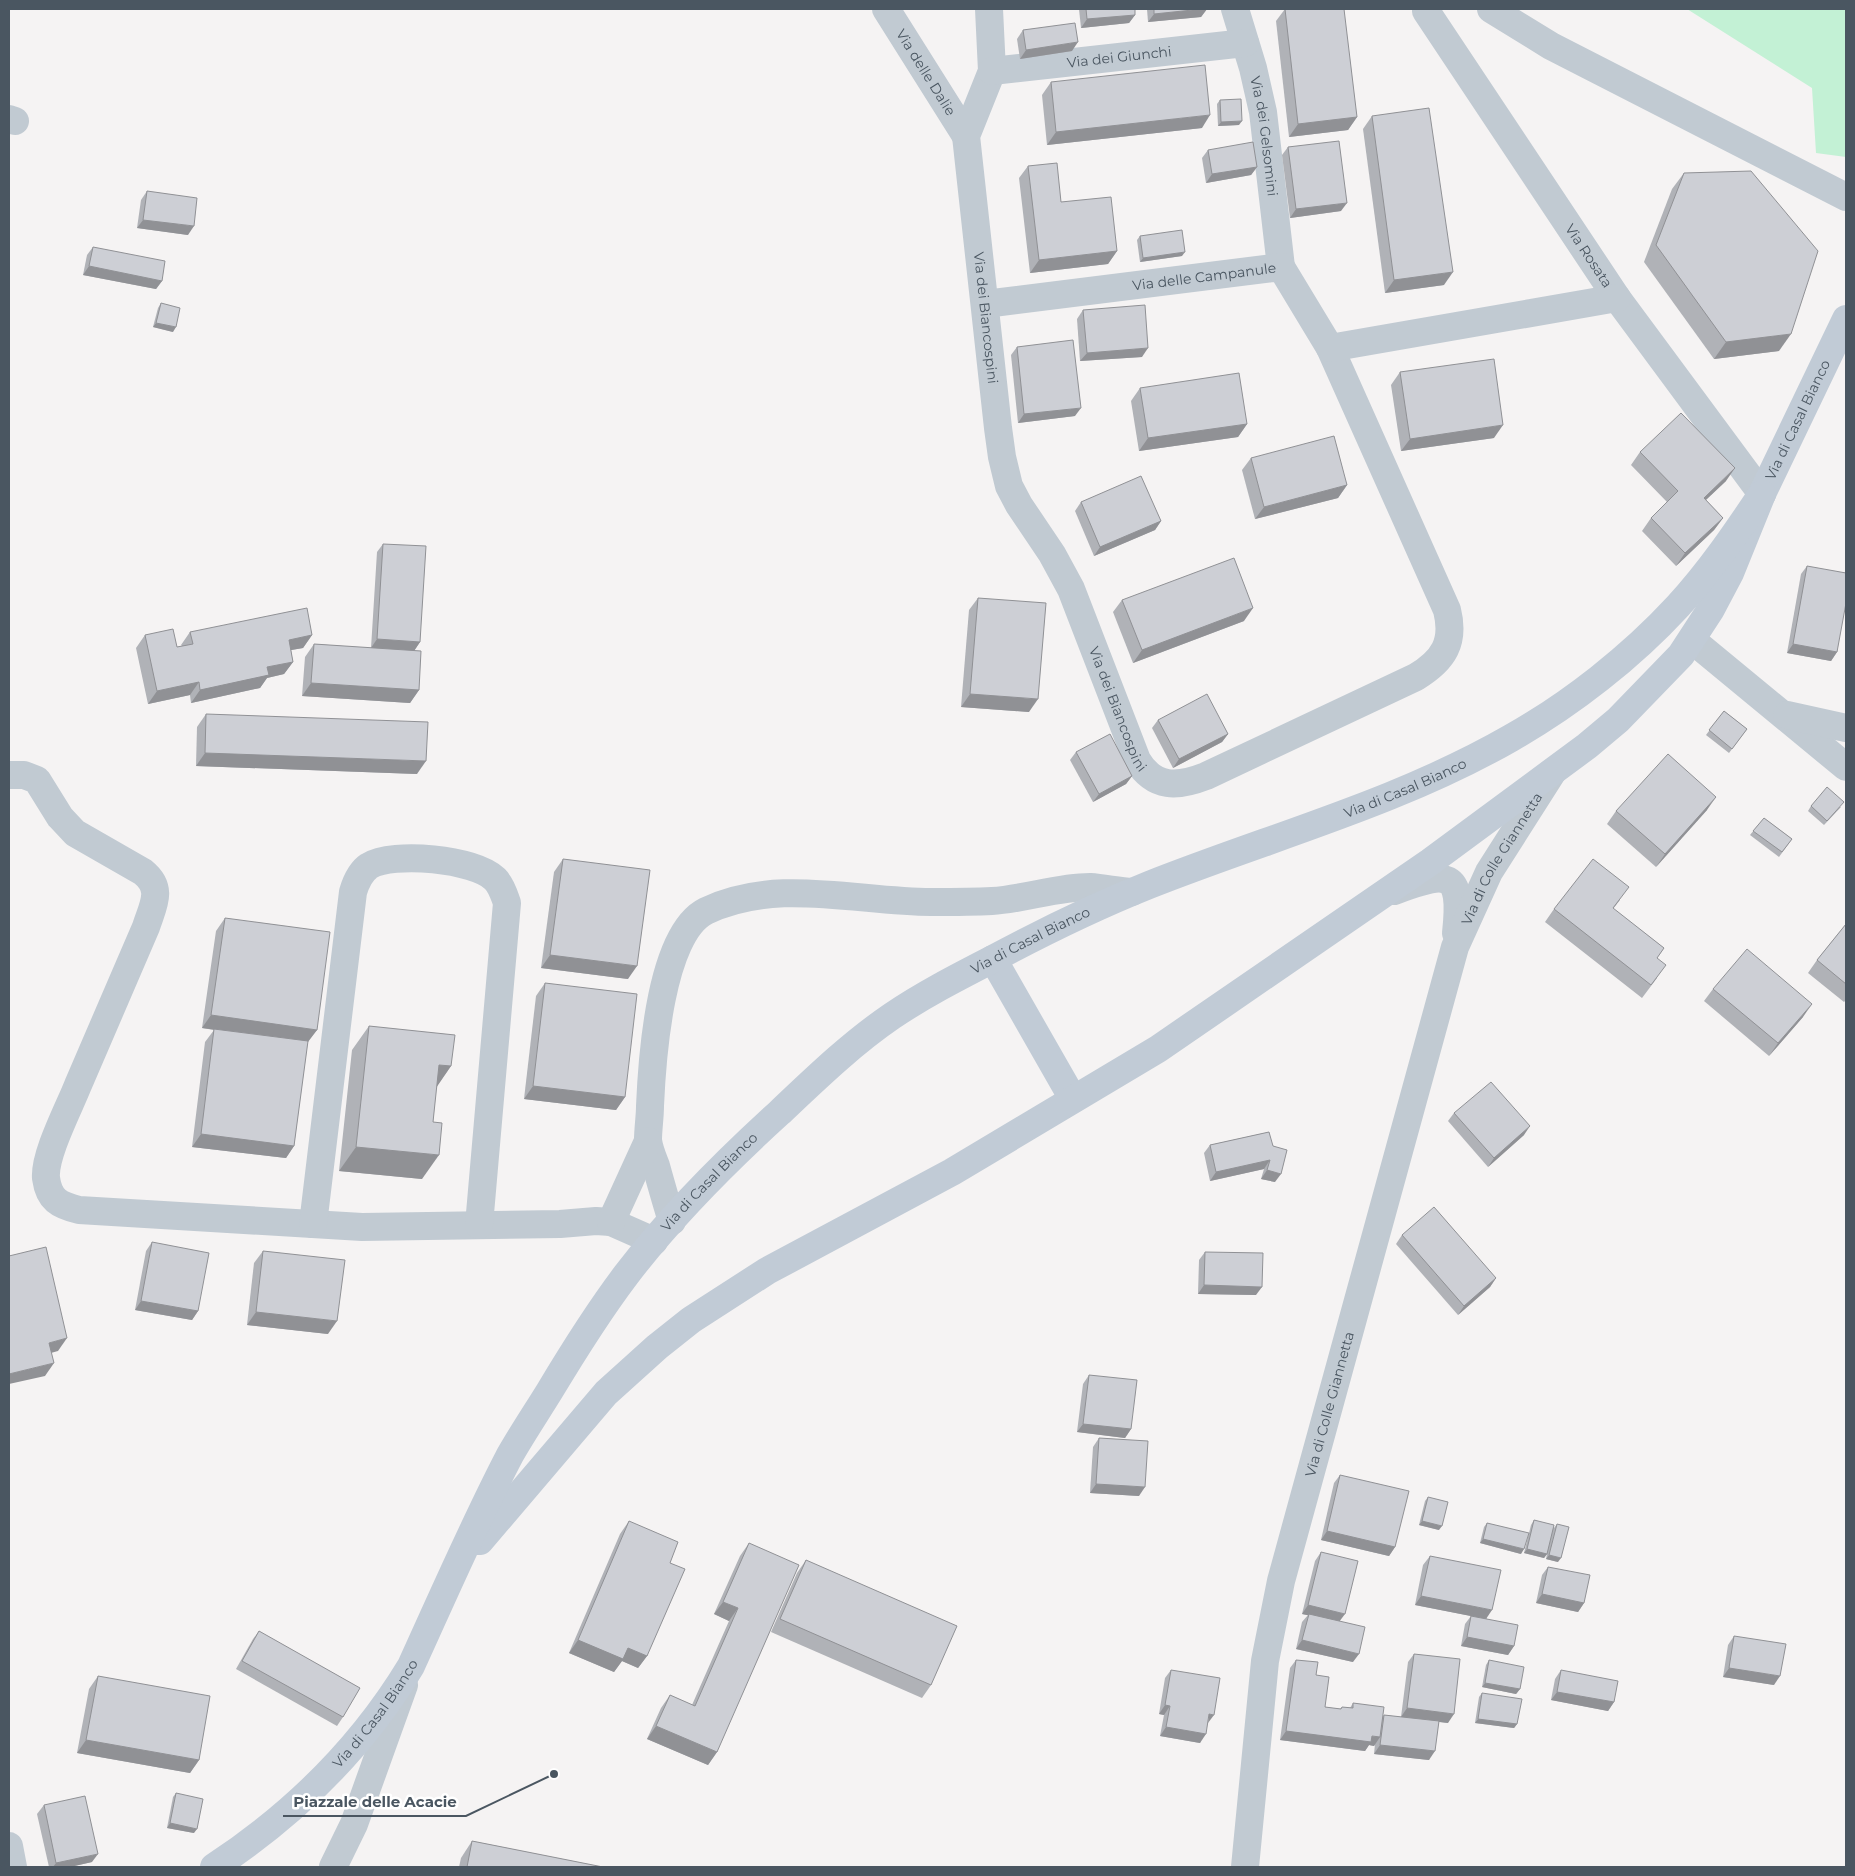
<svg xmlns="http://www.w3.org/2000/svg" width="1855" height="1876" viewBox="0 0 1855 1876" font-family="Montserrat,sans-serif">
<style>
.grass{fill:#c3f1d5}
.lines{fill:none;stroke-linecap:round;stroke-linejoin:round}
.minor{stroke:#c1cad2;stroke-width:28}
.tertiary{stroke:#c1cad2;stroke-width:28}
.secondary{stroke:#c1cbd6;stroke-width:28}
.wall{fill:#b0b2b7}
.shaded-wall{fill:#909195}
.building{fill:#cdcfd5;stroke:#909195}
.labels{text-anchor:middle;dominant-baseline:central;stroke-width:5;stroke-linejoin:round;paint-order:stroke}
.street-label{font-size:14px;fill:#4a5661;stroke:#fff}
.leader{fill:none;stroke:#4a5661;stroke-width:2}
.callout-dot{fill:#4a5661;stroke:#fff;stroke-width:2}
.callout-label{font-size:15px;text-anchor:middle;font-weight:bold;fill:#4a5661;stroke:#fff;stroke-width:5;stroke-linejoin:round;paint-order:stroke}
</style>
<rect width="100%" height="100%" fill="#f5f3f3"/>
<path class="grass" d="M1687 9H1846V157L1816 153 1812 88Z"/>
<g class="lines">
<g class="minor">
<path id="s1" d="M886 9 966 136"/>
<path id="s2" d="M989 9 992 71 966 136 998 428 1002 457 1009 486 1019 505 1052 554 1071 589 1137 760C1154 789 1178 787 1206 776L1416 677C1444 660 1455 642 1447 610L1330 348"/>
<path id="s3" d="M1235 9 1253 68 1263 112 1281 267"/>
<path d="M1491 9 1551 46 1846 197"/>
<path id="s4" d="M1426 11 1617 298 1762 494"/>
<path id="s5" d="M992 71 1245 43"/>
<path d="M9 119 15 121"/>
<path id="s6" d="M985 304 1281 267 1330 348 1617 298"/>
<path d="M1692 640 1846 767"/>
<path d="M1787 715 1846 728"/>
<path d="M9 775H24L37 780 60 817 75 833 143 872C164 889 153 905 146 927 124 979 101 1032 78 1085 69 1108 44 1155 46 1178 49 1200 59 1205 79 1210L362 1227 560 1224 596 1221 611 1222 654 1241"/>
<path d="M1394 891C1448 871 1463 869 1456 933"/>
<path d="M672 1221C666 1202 661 1184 656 1166 653 1158 649 1149 648 1140 648 1129 650 1117 650 1106 652 1060 660 934 706 911 776 877 858 902 931 902 952 902 972 902 992 901 1025 899 1057 887 1090 887 1104 888 1118 891 1132 892"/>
<path d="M611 1222 648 1141"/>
<path d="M313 1224 353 892C356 882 360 872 369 866 393 851 475 859 495 879 502 886 504 895 507 903L479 1225"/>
<path d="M9 1846 13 1867"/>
<path id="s7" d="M1245 1867 1265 1661 1281 1581 1455 947 1489 872 1552 773"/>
</g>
<path class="tertiary" d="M333 1867 354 1824 404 1685"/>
<g class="secondary">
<path d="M993 959 1073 1099"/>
<path id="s8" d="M480 1541 606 1393 657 1347 691 1320 767 1271 952 1172 1158 1049 1430 862 1587 746 1618 720 1681 655 1711 609 1730 573 1762 494 1846 319"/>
<path id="s9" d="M214 1867C293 1815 362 1747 411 1666 443 1596 474 1524 510 1455 522 1434 536 1413 549 1392 573 1352 598 1312 626 1275 671 1216 724 1163 779 1113 815 1079 851 1044 892 1016 923 995 956 978 989 961 1041 933 1094 907 1149 885 1270 837 1398 803 1511 738 1571 704 1631 657 1678 606 1710 571 1736 533 1762 494"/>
</g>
</g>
<g class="wall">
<path d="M1079 9H1135V15L1129 23 1081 28Z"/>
<path d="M1147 9H1207L1201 17 1148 22Z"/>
<path d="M1285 9 1357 117 1348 130 1289 137 1276 21Z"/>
<path d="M1023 30 1072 51 1020 59 1017 39Z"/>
<path d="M1051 82 1202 128 1047 145 1042 95Z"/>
<path d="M1220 100 1239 125 1218 126 1217 104Z"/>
<path d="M1372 116 1444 285 1385 293 1363 129Z"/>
<path d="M1288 147 1341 211 1290 218 1282 155Z"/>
<path d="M1208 150 1257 167 1251 175 1206 183 1202 158Z"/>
<path d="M1028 166 1061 202 1117 251 1108 264 1030 273 1019 178Z"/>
<path d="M1684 173 1779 351 1714 359 1644 262 1672 189Z"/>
<path d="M147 191 188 235 137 228 141 200Z"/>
<path d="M1140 236 1182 256 1140 262 1137 240Z"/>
<path d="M93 247 162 281 156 289 83 275 87 255Z"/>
<path d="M161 303 173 332 153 327 158 308Z"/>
<path d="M1083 310 1142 357 1080 361 1077 319Z"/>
<path d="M1017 347 1075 416 1018 423 1011 355Z"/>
<path d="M1400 372 1494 438 1401 451 1391 385Z"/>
<path d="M1140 388 1247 424 1238 437 1139 451 1131 401Z"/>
<path d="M1640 452 1726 481 1706 500 1723 518 1714 530 1676 566 1642 531 1651 518 1667 502 1631 465Z"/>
<path d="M1251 458 1347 485 1338 498 1255 519 1242 470Z"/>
<path d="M1081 502 1161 521 1155 530 1094 556 1075 511Z"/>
<path d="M383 544 420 642 414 651 419 690 410 703 302 696 305 657 314 644 371 648 377 552Z"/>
<path d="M1807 566 1837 652 1831 661 1787 653 1801 574Z"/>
<path d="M978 598 1029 712 961 707 969 610Z"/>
<path d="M1122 600 1244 621 1133 663 1113 612Z"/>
<path d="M190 632 312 635 303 648 291 650 293 662 284 674 267 678 260 688 191 703 190 695 148 704 136 648 145 635 177 647 182 646 181 645Z"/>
<path d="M1724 711 1747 729 1729 753 1706 735Z"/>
<path d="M206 714 417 774 196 766 197 727Z"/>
<path d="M1158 720 1228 734 1222 742 1173 768 1152 728Z"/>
<path d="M1076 752 1132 776 1126 784 1093 802 1070 760Z"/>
<path d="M1811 806 1841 807 1824 825 1808 811Z"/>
<path d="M1707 810 1656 867 1607 824 1616 811Z"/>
<path d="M1764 818 1792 839 1779 857 1750 835Z"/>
<path d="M563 859 628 979 541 968 554 872Z"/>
<path d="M1620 900 1613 909 1664 948 1657 958V978L1642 998 1545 922 1554 909Z"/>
<path d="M225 918 317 1030 307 1042 294 1146 286 1158 192 1147 205 1042 214 1030 202 1028 216 931Z"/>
<path d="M1846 924V1000L1844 1002 1808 973 1817 960Z"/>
<path d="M545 983 625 1097 616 1110 524 1099 536 996Z"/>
<path d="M1713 989 1803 1017 1769 1056 1704 1001Z"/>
<path d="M369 1026 451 1066 436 1087 433 1122 422 1179 339 1171 352 1050Z"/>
<path d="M1454 1113 1524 1135 1488 1167 1448 1121Z"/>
<path d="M1269 1132 1275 1182 1261 1179 1264 1169 1210 1181 1204 1153 1210 1145Z"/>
<path d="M1402 1235 1496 1278 1490 1287 1458 1315 1396 1244Z"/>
<path d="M152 1242 198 1311 192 1320 135 1310 146 1251Z"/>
<path d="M263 1251 328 1334 247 1325 254 1263Z"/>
<path d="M1205 1252 1256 1295 1198 1294 1199 1260Z"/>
<path d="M1089 1375 1131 1429 1125 1438 1077 1432 1083 1384Z"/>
<path d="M1099 1438 1139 1496 1090 1493 1093 1447Z"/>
<path d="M1340 1475 1395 1547 1389 1556 1321 1540 1334 1483Z"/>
<path d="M1428 1497 1439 1530 1419 1525 1425 1501Z"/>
<path d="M1534 1520 1554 1528 1557 1524 1558 1562 1546 1559 1547 1554 1544 1558 1524 1553 1531 1525Z"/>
<path d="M629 1521 670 1563 647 1656 638 1668 622 1661 614 1672 569 1653 620 1534Z"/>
<path d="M1487 1523 1521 1554 1480 1543 1484 1527Z"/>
<path d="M749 1543 717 1752 708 1765 647 1739 661 1708 670 1695 692 1705 729 1621 714 1614 740 1556Z"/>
<path d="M1321 1552 1340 1621 1353 1662 1296 1649 1302 1622 1308 1615 1302 1614 1315 1561Z"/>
<path d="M1430 1556 1487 1619 1514 1646 1508 1655 1461 1646 1465 1624 1471 1616 1415 1605 1423 1565Z"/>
<path d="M806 1560 931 1685 922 1698 771 1632 797 1573Z"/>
<path d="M1548 1567 1584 1603 1578 1612 1536 1603 1542 1575Z"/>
<path d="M259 1631 343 1717 337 1726 236 1669 253 1639Z"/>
<path d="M1734 1636 1774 1685 1723 1677 1728 1645Z"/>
<path d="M1414 1654 1448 1723 1439 1722 1429 1760 1374 1754 1375 1744 1374 1746 1369 1745 1365 1751 1280 1740 1290 1668 1296 1660 1316 1675 1325 1707 1340 1709 1342 1707 1350 1708 1353 1703 1382 1717 1384 1715 1401 1717 1408 1662Z"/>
<path d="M1489 1660 1520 1689 1516 1694 1482 1687 1486 1665Z"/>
<path d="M1171 1670 1208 1723 1200 1743 1160 1736 1164 1715 1159 1714 1165 1678Z"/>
<path d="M1561 1670 1614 1702 1608 1711 1551 1700 1555 1679Z"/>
<path d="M98 1676 199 1760 190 1773 77 1753 89 1689Z"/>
<path d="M1482 1693 1517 1724 1514 1728 1475 1723 1479 1697Z"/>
<path d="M176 1793 194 1833 167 1828 173 1797Z"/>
<path d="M44 1805 92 1862 70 1867H49L37 1814Z"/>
<path d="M472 1841 603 1867H459L461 1858Z"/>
</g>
<g class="shaded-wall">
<path d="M1202 9H1207L1201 17 1148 22 1154 14Z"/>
<path d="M1135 15 1129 23 1081 28 1087 19Z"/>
<path d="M1078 42 1072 51 1020 59 1026 50Z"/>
<path d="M1210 115 1202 128 1047 145 1056 132Z"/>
<path d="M1357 117 1348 130 1289 137 1298 124Z"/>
<path d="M1242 121 1239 125 1218 126 1221 122Z"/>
<path d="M1257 167 1251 175 1206 183 1212 174Z"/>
<path d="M1347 203 1341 211 1290 218 1296 209Z"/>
<path d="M143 220 194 226 188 235 137 228Z"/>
<path d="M1117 251 1108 264 1030 273 1039 260Z"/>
<path d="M1185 252 1182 256 1140 262 1143 258Z"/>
<path d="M89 266 162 281 156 289 83 275Z"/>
<path d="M1453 272 1444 285 1385 293 1394 280Z"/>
<path d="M156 323 176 327 173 332 153 327Z"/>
<path d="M1791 334 1779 351 1714 359 1726 342Z"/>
<path d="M1148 348 1142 357 1080 361 1087 353Z"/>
<path d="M1081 408 1075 416 1018 423 1024 414Z"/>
<path d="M1247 424 1238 437 1139 451 1148 438Z"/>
<path d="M1503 425 1494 438 1401 451 1410 439Z"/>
<path d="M1735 468 1726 481 1695 510 1704 498Z"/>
<path d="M1347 485 1338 498 1255 519 1264 507Z"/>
<path d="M1723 518 1714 530 1676 566 1685 553Z"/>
<path d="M1161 521 1155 530 1094 556 1100 547Z"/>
<path d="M1253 608 1244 621 1133 663 1142 650Z"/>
<path d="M312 635 303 648 280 652 289 640Z"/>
<path d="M377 639 420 642 414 651 371 648Z"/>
<path d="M1793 644 1837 652 1831 661 1787 653Z"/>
<path d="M293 662 284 674 267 678 260 688 191 703 200 690 267 667Z"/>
<path d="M199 682 190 695 148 704 157 691Z"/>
<path d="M311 683 419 690 410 703 302 696Z"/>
<path d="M970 694 1038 699 1029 712 961 707Z"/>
<path d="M1228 734 1222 742 1173 768 1179 759Z"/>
<path d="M205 753 426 761 417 774 196 766Z"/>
<path d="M1132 776 1126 784 1093 802 1099 794Z"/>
<path d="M1716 797 1707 810 1656 867 1665 854Z"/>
<path d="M550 955 637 966 628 979 541 968Z"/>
<path d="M1812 1004 1803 1017 1769 1056 1778 1043Z"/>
<path d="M211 1015 317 1030 308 1042 202 1028Z"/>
<path d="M439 1065 451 1066 434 1091Z"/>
<path d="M533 1086 625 1097 616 1110 524 1099Z"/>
<path d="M1530 1126 1524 1135 1488 1167 1494 1158Z"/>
<path d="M201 1134 294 1146 286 1158 192 1147Z"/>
<path d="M356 1147 439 1155 422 1179 339 1171Z"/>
<path d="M1270 1160 1264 1169 1210 1181 1216 1172Z"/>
<path d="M1267 1170 1281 1174 1275 1182 1261 1179Z"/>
<path d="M1496 1278 1490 1287 1458 1315 1464 1306Z"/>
<path d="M1204 1285 1262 1287 1256 1295 1198 1294Z"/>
<path d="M141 1301 198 1311 192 1320 135 1310Z"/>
<path d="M256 1312 337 1321 328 1334 247 1325Z"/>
<path d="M67 1338 58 1351 40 1356 49 1343Z"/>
<path d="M54 1363 45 1376 9 1384V1374Z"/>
<path d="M1083 1424 1131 1429 1125 1438 1077 1432Z"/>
<path d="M1096 1484 1145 1487 1139 1496 1090 1493Z"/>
<path d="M1422 1521 1442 1526 1439 1530 1419 1525Z"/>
<path d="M1327 1531 1395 1547 1389 1556 1321 1540Z"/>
<path d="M1483 1539 1524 1549 1521 1554 1480 1543Z"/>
<path d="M1527 1549 1547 1554 1544 1558 1524 1553Z"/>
<path d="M1549 1555 1561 1558 1558 1562 1546 1559Z"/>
<path d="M1542 1594 1584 1603 1578 1612 1536 1603Z"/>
<path d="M1421 1596 1492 1610 1486 1619 1415 1605Z"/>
<path d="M723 1602 738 1608 729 1621 714 1614Z"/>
<path d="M1308 1605 1345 1614 1339 1622 1302 1614Z"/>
<path d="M1467 1637 1514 1646 1508 1655 1461 1646Z"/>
<path d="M578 1640 628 1648 647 1656 638 1668 622 1661 614 1672 569 1653Z"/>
<path d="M1302 1640 1359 1654 1353 1662 1296 1649Z"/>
<path d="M1729 1668 1780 1676 1774 1685 1723 1677Z"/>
<path d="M1485 1683 1520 1689 1516 1694 1482 1687Z"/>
<path d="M1557 1692 1614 1702 1608 1711 1551 1700Z"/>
<path d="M1165 1705 1170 1706 1164 1715 1159 1714Z"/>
<path d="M1407 1708 1454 1714 1448 1723 1401 1717Z"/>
<path d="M1209 1714 1214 1715 1208 1723Z"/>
<path d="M1478 1719 1517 1724 1514 1728 1475 1723Z"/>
<path d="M656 1726 717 1752 708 1765 647 1739Z"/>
<path d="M1166 1727 1206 1734 1200 1743 1160 1736Z"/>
<path d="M1286 1731 1380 1737 1374 1746 1369 1745 1365 1751 1280 1740Z"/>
<path d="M86 1740 199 1760 190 1773 77 1753Z"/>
<path d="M1380 1745 1435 1751 1429 1760 1374 1754Z"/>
<path d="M170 1823 197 1829 194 1833 167 1828Z"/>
<path d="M98 1854 92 1862 70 1867H53L56 1863Z"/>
</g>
<g class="building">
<path d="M1086 9H1135V15L1087 19Z"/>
<path d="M1154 9H1202L1154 14Z"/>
<path d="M1285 9H1344L1357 117 1298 124Z"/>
<path d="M1075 23 1078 42 1026 50 1023 30Z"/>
<path d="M1205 65 1210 115 1056 132 1051 82Z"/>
<path d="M1241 99 1242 121 1221 122 1220 100Z"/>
<path d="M1429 108 1453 272 1394 280 1372 116Z"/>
<path d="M1339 141 1347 203 1296 209 1288 147Z"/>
<path d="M1253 142 1257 167 1212 174 1208 150Z"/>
<path d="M1057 163 1061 202 1111 197 1117 251 1039 260 1028 166Z"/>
<path d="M1751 171 1818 251 1791 334 1726 342 1656 245 1684 173Z"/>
<path d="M147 191 197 198 194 226 143 220Z"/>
<path d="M1182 230 1185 252 1143 258 1140 236Z"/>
<path d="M93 247 165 261 162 281 89 266Z"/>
<path d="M161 303 180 308 176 327 156 323Z"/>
<path d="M1145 305 1148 348 1087 353 1083 310Z"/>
<path d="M1073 340 1081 408 1024 414 1017 347Z"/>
<path d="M1494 359 1503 425 1410 439 1400 372Z"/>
<path d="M1239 373 1247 424 1148 438 1140 388Z"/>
<path d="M1681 413 1735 468 1704 498 1723 518 1685 553 1651 518 1678 491 1640 452Z"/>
<path d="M1334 436 1347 485 1264 507 1251 458Z"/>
<path d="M1141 476 1161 521 1100 547 1081 502Z"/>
<path d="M383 544 426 546 420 642 377 639Z"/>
<path d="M1234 558 1253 608 1142 650 1122 600Z"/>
<path d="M1807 566 1846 573V603L1837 652 1793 644Z"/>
<path d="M978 598 1046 603 1038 699 970 694Z"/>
<path d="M307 608 312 635 289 640 293 662 267 667 269 675 200 690 199 682 157 691 145 635 173 629 177 647 193 644 190 632Z"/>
<path d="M314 644 421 651 419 690 311 683Z"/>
<path d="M1207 694 1228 734 1179 759 1158 720Z"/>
<path d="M1724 711 1747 729 1732 749 1709 730Z"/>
<path d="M206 714 428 722 426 761 205 753Z"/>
<path d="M1110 734 1132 776 1099 794 1076 752Z"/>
<path d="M1668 754 1716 797 1665 854 1616 811Z"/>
<path d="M1827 787 1844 802 1827 821 1811 806Z"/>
<path d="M1764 818 1792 839 1782 852 1753 831Z"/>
<path d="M563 859 650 870 637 966 550 955Z"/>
<path d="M1593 859 1629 887 1613 908 1664 948 1657 958 1666 965 1651 985 1554 909Z"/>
<path d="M225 918 330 932 317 1030 211 1015Z"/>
<path d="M1846 924V984L1817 960Z"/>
<path d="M1747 949 1812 1004 1778 1043 1713 989Z"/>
<path d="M545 983 637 994 625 1097 533 1086Z"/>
<path d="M369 1026 455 1035 451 1066 439 1065 433 1122 442 1123 439 1155 356 1147Z"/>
<path d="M214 1029 308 1041 294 1146 201 1134Z"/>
<path d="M1491 1082 1530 1126 1494 1158 1454 1113Z"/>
<path d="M1269 1132 1273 1146 1287 1150 1281 1174 1267 1170 1270 1160 1216 1172 1210 1145Z"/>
<path d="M1434 1207 1496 1278 1464 1306 1402 1235Z"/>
<path d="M152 1242 209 1253 198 1311 141 1301Z"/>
<path d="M46 1247 67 1338 49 1343 54 1363 9 1374V1256Z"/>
<path d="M263 1251 345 1260 337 1321 256 1312Z"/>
<path d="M1205 1252 1263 1253 1262 1287 1204 1285Z"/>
<path d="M1089 1375 1137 1380 1131 1429 1083 1424Z"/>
<path d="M1099 1438 1148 1441 1145 1487 1096 1484Z"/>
<path d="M1340 1475 1409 1491 1395 1547 1327 1531Z"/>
<path d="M1428 1497 1448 1502 1442 1526 1422 1521Z"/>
<path d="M1534 1520 1554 1525 1547 1554 1527 1549Z"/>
<path d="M629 1521 678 1542 670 1563 685 1569 647 1656 628 1648 623 1659 578 1640Z"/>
<path d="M1487 1523 1529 1533 1524 1549 1483 1539Z"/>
<path d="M1557 1524 1569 1527 1561 1558 1549 1555Z"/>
<path d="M749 1543 799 1565 717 1752 656 1726 670 1695 695 1706 738 1608 723 1602Z"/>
<path d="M1321 1552 1358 1561 1345 1614 1308 1605Z"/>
<path d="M1430 1556 1501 1570 1492 1610 1421 1596Z"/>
<path d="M806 1560 957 1626 931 1685 780 1619Z"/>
<path d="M1548 1567 1590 1575 1584 1603 1542 1594Z"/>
<path d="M1309 1614 1365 1627 1359 1654 1302 1640Z"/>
<path d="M1471 1616 1518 1625 1514 1646 1467 1637Z"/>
<path d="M259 1631 360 1688 343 1717 242 1661Z"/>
<path d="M1734 1636 1786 1644 1780 1676 1729 1668Z"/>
<path d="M1414 1654 1460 1659 1454 1714 1407 1708Z"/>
<path d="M1296 1660 1318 1662 1316 1675 1329 1677 1325 1707 1341 1709 1342 1707 1353 1708V1703L1384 1707 1380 1737 1372 1736 1371 1742 1286 1731Z"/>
<path d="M1489 1660 1524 1667 1520 1689 1485 1683Z"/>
<path d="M1171 1670 1220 1678 1214 1715 1209 1714 1206 1734 1166 1727 1170 1706 1165 1705Z"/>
<path d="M1561 1670 1618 1681 1614 1702 1557 1692Z"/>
<path d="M98 1676 210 1696 199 1760 86 1740Z"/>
<path d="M1482 1693 1522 1699 1517 1724 1478 1719Z"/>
<path d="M1384 1715 1439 1721 1435 1751 1380 1745Z"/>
<path d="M176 1793 203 1799 197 1829 170 1823Z"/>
<path d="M85 1796 98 1854 56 1863 44 1805Z"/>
<path d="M472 1841 603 1867H467Z"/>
</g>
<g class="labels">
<g class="street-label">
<text stroke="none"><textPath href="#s5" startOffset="128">Via dei Giunchi</textPath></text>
<text stroke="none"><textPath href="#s1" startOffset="75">Via delle Dalie</textPath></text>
<text stroke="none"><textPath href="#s3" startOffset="131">Via dei Gelsomini</textPath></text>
<text stroke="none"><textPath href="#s4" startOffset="294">Via Rosata</textPath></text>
<text stroke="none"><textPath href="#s6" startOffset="221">Via delle Campanule</textPath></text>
<text stroke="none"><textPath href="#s2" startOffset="315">Via dei Biancospini</textPath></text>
<text stroke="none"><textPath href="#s8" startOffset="1766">Via di Casal Bianco</textPath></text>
<text stroke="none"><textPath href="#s2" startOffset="734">Via dei Biancospini</textPath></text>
<text stroke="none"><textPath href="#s9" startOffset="1666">Via di Casal Bianco</textPath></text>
<text stroke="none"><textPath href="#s7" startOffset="1046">Via di Colle Giannetta</textPath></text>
<text stroke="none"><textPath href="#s9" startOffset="1261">Via di Casal Bianco</textPath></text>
<text stroke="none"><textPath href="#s9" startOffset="856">Via di Casal Bianco</textPath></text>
<text stroke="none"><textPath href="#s7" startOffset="472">Via di Colle Giannetta</textPath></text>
<text stroke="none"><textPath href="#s9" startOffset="224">Via di Casal Bianco</textPath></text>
</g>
</g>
<path class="leader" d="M554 1774L466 1816H283"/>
<circle class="callout-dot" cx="554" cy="1774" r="5"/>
<g class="callout-label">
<text x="375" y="1807">Piazzale delle Acacie</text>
</g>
<rect width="1855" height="1876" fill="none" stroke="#4a5661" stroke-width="20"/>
</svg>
